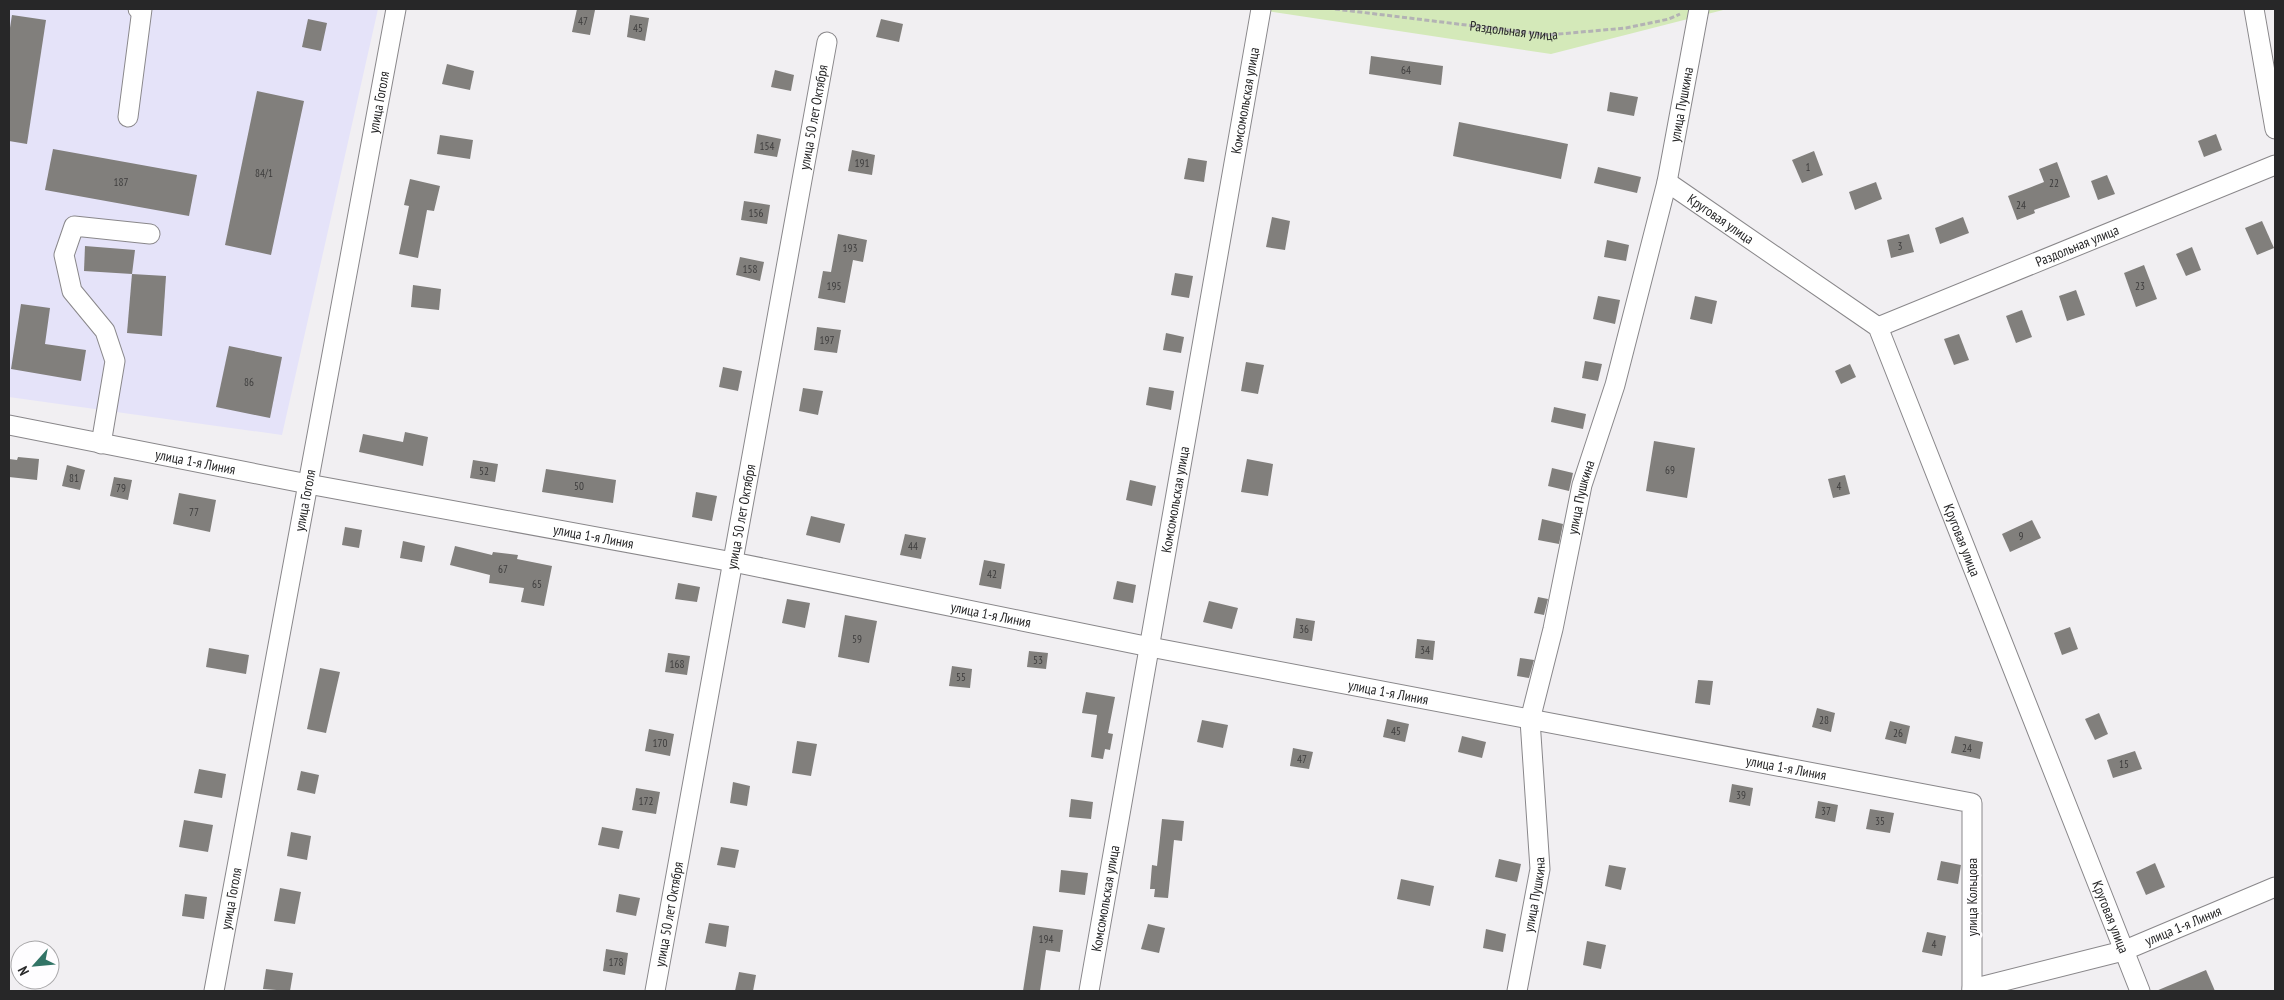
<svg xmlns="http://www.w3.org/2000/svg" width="2284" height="1000" viewBox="0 0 2284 1000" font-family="'PT Sans Narrow',sans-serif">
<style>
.industrial{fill:#e5e3f9}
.green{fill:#d4e9b9}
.building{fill:#817f7c}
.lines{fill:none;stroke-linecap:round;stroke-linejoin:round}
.minor-casing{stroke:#89878a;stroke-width:21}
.path{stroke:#b3b2b4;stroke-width:3;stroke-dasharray:5 2.5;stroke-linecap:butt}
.minor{stroke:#fff;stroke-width:19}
.labels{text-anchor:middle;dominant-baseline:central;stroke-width:5;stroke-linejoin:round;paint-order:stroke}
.number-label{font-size:11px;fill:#3e3d3d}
.street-label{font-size:14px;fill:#272728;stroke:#fefdff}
</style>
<rect width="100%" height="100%" fill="#f1eff2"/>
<path class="industrial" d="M9 9H378L282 435 9 397Z"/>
<path class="green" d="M1253 9H1727L1551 54Z"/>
<g class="building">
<path d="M577 9 595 10 590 35 572 32Z"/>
<path d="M12 15 46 20 27 144 9 141V34Z"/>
<path d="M630 15 649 18 645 41 627 37Z"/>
<path d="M308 19 327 23 321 51 302 47Z"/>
<path d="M881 19 903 24 899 42 876 37Z"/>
<path d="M1371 56 1443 66 1441 85 1369 74Z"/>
<path d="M447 64 474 71 470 90 442 84Z"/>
<path d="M775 70 794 75 791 91 771 87Z"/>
<path d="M257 91 304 101 271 255 225 245Z"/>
<path d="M1610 92 1638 97 1634 116 1607 111Z"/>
<path d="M1459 122 1568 144 1561 179 1453 156Z"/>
<path d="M757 134 781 139 777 157 754 153Z"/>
<path d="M2216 134 2222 150 2204 157 2198 141Z"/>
<path d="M440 135 473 140 470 159 437 154Z"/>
<path d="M53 149 197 175 189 216 45 190Z"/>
<path d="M852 150 875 155 872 175 848 171Z"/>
<path d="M1814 151 1823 175 1802 183 1792 160Z"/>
<path d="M1188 158 1207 161 1204 182 1184 179Z"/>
<path d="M2057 162 2070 197 2034 210 2035 213 2017 220 2008 196 2044 182 2039 169Z"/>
<path d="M1598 167 1641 177 1637 193 1594 183Z"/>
<path d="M2107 175 2115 194 2098 200 2091 181Z"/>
<path d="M410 179 440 186 434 211 427 210 418 258 399 254 409 206 404 205Z"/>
<path d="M1876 182 1882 199 1855 210 1849 192Z"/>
<path d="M744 201 770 205 767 224 741 220Z"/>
<path d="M1272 217 1290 221 1285 250 1266 247Z"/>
<path d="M1963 217 1969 233 1940 244 1935 228Z"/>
<path d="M2262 221 2274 248 2257 255 2245 228Z"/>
<path d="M838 234 867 240 863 262 853 260 845 303 818 298 823 271 831 272Z"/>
<path d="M1909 234 1914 252 1891 258 1887 240Z"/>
<path d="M1607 240 1629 245 1626 261 1604 257Z"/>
<path d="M85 246 135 250 132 274 84 271Z"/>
<path d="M2192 247 2201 270 2186 276 2176 254Z"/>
<path d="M740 257 764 262 760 281 736 275Z"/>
<path d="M2144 265 2157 299 2136 307 2124 273Z"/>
<path d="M1175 273 1193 276 1189 298 1171 295Z"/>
<path d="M132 274 166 276 162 336 127 333Z"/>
<path d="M413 285 441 289 439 310 411 307Z"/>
<path d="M2076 290 2085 315 2067 321 2059 296Z"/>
<path d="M1598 296 1620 300 1615 324 1593 319Z"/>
<path d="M1695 296 1717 301 1712 324 1690 319Z"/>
<path d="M21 304 50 308 45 344 86 350 81 381 11 369Z"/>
<path d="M2022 310 2032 337 2016 343 2006 316Z"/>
<path d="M817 327 841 330 837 353 814 350Z"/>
<path d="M1166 333 1184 337 1181 353 1163 350Z"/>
<path d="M1959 334 1969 360 1954 365 1944 339Z"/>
<path d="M229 346 282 357 270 418 216 407Z"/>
<path d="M1585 361 1602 364 1598 381 1582 378Z"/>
<path d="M1246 362 1264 365 1258 394 1241 391Z"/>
<path d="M1850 364 1856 377 1841 384 1835 371Z"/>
<path d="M723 367 742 371 738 391 719 387Z"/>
<path d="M1149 387 1174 391 1171 410 1146 405Z"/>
<path d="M803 388 823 391 818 415 799 411Z"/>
<path d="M1554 407 1586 414 1583 429 1551 422Z"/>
<path d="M405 432 428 437 423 466 359 452 363 434 403 442Z"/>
<path d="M1654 441 1695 448 1687 498 1646 491Z"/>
<path d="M18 457 39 459 37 480 9 477V459L17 460Z"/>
<path d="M1247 459 1273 464 1268 496 1241 492Z"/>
<path d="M473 460 498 464 495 482 470 478Z"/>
<path d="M67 465 85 470 80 490 62 486Z"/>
<path d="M1552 468 1573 473 1569 491 1548 486Z"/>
<path d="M546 469 616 480 613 503 542 492Z"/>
<path d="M1845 475 1850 494 1833 498 1828 479Z"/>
<path d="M114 477 132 480 128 500 110 496Z"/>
<path d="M1130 480 1156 486 1152 506 1126 500Z"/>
<path d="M696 492 717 496 712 521 692 517Z"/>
<path d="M179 493 216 500 210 532 173 524Z"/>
<path d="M811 516 845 524 840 543 806 535Z"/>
<path d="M1542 519 1563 524 1559 544 1538 540Z"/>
<path d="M2032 520 2041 538 2010 552 2002 534Z"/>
<path d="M345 527 362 530 359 548 342 545Z"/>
<path d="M905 534 926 538 921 559 900 555Z"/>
<path d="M403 541 425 546 422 562 400 558Z"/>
<path d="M455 546 492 555 493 552 518 555 517 559 552 566 544 606 521 602 524 588 489 583 490 575 450 565Z"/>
<path d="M984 560 1005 564 1001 589 979 585Z"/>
<path d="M1117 581 1136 585 1133 603 1113 599Z"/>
<path d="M678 583 700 587 697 602 675 599Z"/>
<path d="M1538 597 1548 599 1544 615 1534 613Z"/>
<path d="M787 599 810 603 805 628 782 623Z"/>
<path d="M1209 601 1238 608 1232 629 1203 622Z"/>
<path d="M845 615 877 621 869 663 838 657Z"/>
<path d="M1296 618 1315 621 1312 641 1293 638Z"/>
<path d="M2070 627 2078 649 2062 655 2054 633Z"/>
<path d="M1417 639 1435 641 1433 660 1415 658Z"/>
<path d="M209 648 249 655 246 674 206 667Z"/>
<path d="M1029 651 1048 653 1046 669 1027 667Z"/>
<path d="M668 653 690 656 687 675 665 672Z"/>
<path d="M1520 658 1534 660 1529 678 1517 676Z"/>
<path d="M952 666 972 669 970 688 949 686Z"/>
<path d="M320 668 340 672 326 733 307 729Z"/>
<path d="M1698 680 1713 681 1710 705 1695 703Z"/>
<path d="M1086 692 1115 697 1108 733 1113 734 1110 750 1105 749 1103 759 1091 757 1097 715 1082 713Z"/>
<path d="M1817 708 1835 713 1831 732 1812 727Z"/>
<path d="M2099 713 2108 734 2095 740 2085 719Z"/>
<path d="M1387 719 1409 724 1405 742 1383 737Z"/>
<path d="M1202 720 1228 725 1223 748 1197 742Z"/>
<path d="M1890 721 1910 726 1906 744 1885 739Z"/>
<path d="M649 729 674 734 670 756 645 751Z"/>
<path d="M1462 736 1486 742 1482 758 1458 752Z"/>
<path d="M1955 736 1983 742 1980 759 1951 753Z"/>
<path d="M797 741 817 744 811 776 792 773Z"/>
<path d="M1293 748 1313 752 1309 769 1290 766Z"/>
<path d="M2135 751 2142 769 2113 778 2107 760Z"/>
<path d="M199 769 226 774 222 798 194 793Z"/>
<path d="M301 771 319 775 315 794 297 790Z"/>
<path d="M733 782 750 786 747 806 730 803Z"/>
<path d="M1732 784 1753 788 1750 806 1729 802Z"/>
<path d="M636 788 660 792 656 814 632 810Z"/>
<path d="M1071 799 1093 802 1091 819 1069 817Z"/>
<path d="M1818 801 1838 805 1835 822 1815 818Z"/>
<path d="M1870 809 1894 813 1890 833 1866 829Z"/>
<path d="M1162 819 1184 821 1182 841 1174 840 1168 898 1154 897 1155 889H1150L1152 865 1157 866Z"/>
<path d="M184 820 213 825 208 852 179 847Z"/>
<path d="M602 827 623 831 619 849 598 845Z"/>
<path d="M291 832 311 836 307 860 287 856Z"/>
<path d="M721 847 739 850 735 868 717 865Z"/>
<path d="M1499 859 1521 864 1517 882 1495 877Z"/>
<path d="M1941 861 1961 865 1958 884 1937 880Z"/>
<path d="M2155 863 2165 887 2146 895 2136 872Z"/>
<path d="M1609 865 1626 868 1621 890 1605 886Z"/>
<path d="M1061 870 1088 873 1085 895 1059 892Z"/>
<path d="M1401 879 1434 886 1430 906 1397 899Z"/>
<path d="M280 888 301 892 295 924 274 921Z"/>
<path d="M185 894 207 897 204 919 182 916Z"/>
<path d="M619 894 640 898 636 916 616 912Z"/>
<path d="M709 923 729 926 726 947 705 943Z"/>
<path d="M1148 924 1165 928 1159 953 1141 949Z"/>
<path d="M1033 926 1063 930 1060 952 1046 950 1040 991H1023Z"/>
<path d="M1486 929 1506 934 1503 952 1483 948Z"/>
<path d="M1927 932 1946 936 1942 956 1922 952Z"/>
<path d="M1587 941 1606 945 1601 969 1583 965Z"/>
<path d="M606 949 628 953 625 975 603 971Z"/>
<path d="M266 969 293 973 290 991 263 989Z"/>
<path d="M2206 970 2215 991H2156Z"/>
<path d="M739 972 756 975 753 991H735Z"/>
</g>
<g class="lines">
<g class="minor-casing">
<g id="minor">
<path d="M2254 9 2275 129"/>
<path d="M128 117 142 9H138"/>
<path id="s2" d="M1667 182 1878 327 2140 991"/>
<path id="s3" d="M1878 327 2275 165"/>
<path id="s4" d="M9 425 308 484 733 562 1150 647 1972 803V991"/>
<path d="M101 444 115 361 105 331 72 291 64 255 74 226 150 234"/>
<path id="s5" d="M1972 989 2123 951 2275 887"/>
<path id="s6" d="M214 991 396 9"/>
<path id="s7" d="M655 991 827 42"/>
<path id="s8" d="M1089 991 1261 9"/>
<path id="s9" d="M1517 991 1540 869 1530 720 1553 629 1582 485 1615 385 1667 182 1699 9"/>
</g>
</g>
<path class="path" id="s1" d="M1335 9 1548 35 1626 28 1669 19 1680 14"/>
<use href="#minor" class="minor"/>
</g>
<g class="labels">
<g class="number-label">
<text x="583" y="21">47</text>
<text x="638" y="28">45</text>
<text x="1406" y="70">64</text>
<text x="767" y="146">154</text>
<text x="862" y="163">191</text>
<text x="1808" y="167">1</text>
<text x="264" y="173">84/1</text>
<text x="121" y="182">187</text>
<text x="2054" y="183">22</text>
<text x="2021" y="205">24</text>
<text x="756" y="213">156</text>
<text x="1900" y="246">3</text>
<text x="850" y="248">193</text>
<text x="750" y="269">158</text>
<text x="834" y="286">195</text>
<text x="2140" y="286">23</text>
<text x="827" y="340">197</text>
<text x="249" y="382">86</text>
<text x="1670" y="470">69</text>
<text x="484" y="471">52</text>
<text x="74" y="478">81</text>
<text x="579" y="486">50</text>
<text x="1839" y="486">4</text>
<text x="121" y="488">79</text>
<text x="194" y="512">77</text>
<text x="2021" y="536">9</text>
<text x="913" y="546">44</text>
<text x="503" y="569">67</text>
<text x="992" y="574">42</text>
<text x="537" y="584">65</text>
<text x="1304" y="629">36</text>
<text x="857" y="639">59</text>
<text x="1425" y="650">34</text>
<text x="1038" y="660">53</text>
<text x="677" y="664">168</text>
<text x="961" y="677">55</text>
<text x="1824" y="720">28</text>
<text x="1396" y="731">45</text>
<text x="1898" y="733">26</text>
<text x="660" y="743">170</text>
<text x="1967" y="748">24</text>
<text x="1302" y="759">47</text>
<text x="2124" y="764">15</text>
<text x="1741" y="795">39</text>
<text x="646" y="801">172</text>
<text x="1826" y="811">37</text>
<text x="1880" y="821">35</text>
<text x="1046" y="939">194</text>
<text x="1934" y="944">4</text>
<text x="616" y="962">178</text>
</g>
<g class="street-label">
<text stroke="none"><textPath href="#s1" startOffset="180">Раздольная улица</textPath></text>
<text stroke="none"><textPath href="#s8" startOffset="904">Комсомольская улица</textPath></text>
<text stroke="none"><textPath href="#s6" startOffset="904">улица Гоголя</textPath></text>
<text stroke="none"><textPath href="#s9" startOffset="908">улица Пушкина</textPath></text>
<text stroke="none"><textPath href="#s7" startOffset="888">улица 50 лет Октября</textPath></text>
<text stroke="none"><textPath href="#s2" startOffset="65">Круговая улица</textPath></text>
<text stroke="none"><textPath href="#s3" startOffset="215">Раздольная улица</textPath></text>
<text stroke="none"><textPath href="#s4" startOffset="190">улица 1-я Линия</textPath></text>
<text stroke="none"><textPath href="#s9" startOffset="502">улица Пушкина</textPath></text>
<text stroke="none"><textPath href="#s6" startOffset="499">улица Гоголя</textPath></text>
<text stroke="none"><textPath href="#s8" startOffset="499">Комсомольская улица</textPath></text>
<text stroke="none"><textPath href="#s7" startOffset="482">улица 50 лет Октября</textPath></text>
<text stroke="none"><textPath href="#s4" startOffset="595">улица 1-я Линия</textPath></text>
<text stroke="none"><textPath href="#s2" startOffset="485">Круговая улица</textPath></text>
<text stroke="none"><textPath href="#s4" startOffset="1000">улица 1-я Линия</textPath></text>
<text stroke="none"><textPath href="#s4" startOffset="1405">улица 1-я Линия</textPath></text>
<text stroke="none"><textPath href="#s4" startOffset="1810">улица 1-я Линия</textPath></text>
<text stroke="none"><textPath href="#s9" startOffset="98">улица Пушкина</textPath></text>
<text transform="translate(1972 897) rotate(-90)">улица Кольцова</text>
<text stroke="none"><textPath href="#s6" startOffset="94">улица Гоголя</textPath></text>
<text stroke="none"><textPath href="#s8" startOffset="94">Комсомольская улица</textPath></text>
<text stroke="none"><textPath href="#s7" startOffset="78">улица 50 лет Октября</textPath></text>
<text stroke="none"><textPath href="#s2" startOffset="890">Круговая улица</textPath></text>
<text stroke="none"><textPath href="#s5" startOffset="221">улица 1-я Линия</textPath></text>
</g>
</g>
<rect width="2284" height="1000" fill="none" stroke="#272728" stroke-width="20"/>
<g transform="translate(35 965) rotate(243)"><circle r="24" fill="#fefdff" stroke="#a8a7a9"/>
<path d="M0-4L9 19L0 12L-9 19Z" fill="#327466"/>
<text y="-8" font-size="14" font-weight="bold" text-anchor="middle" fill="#272728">N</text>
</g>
</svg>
